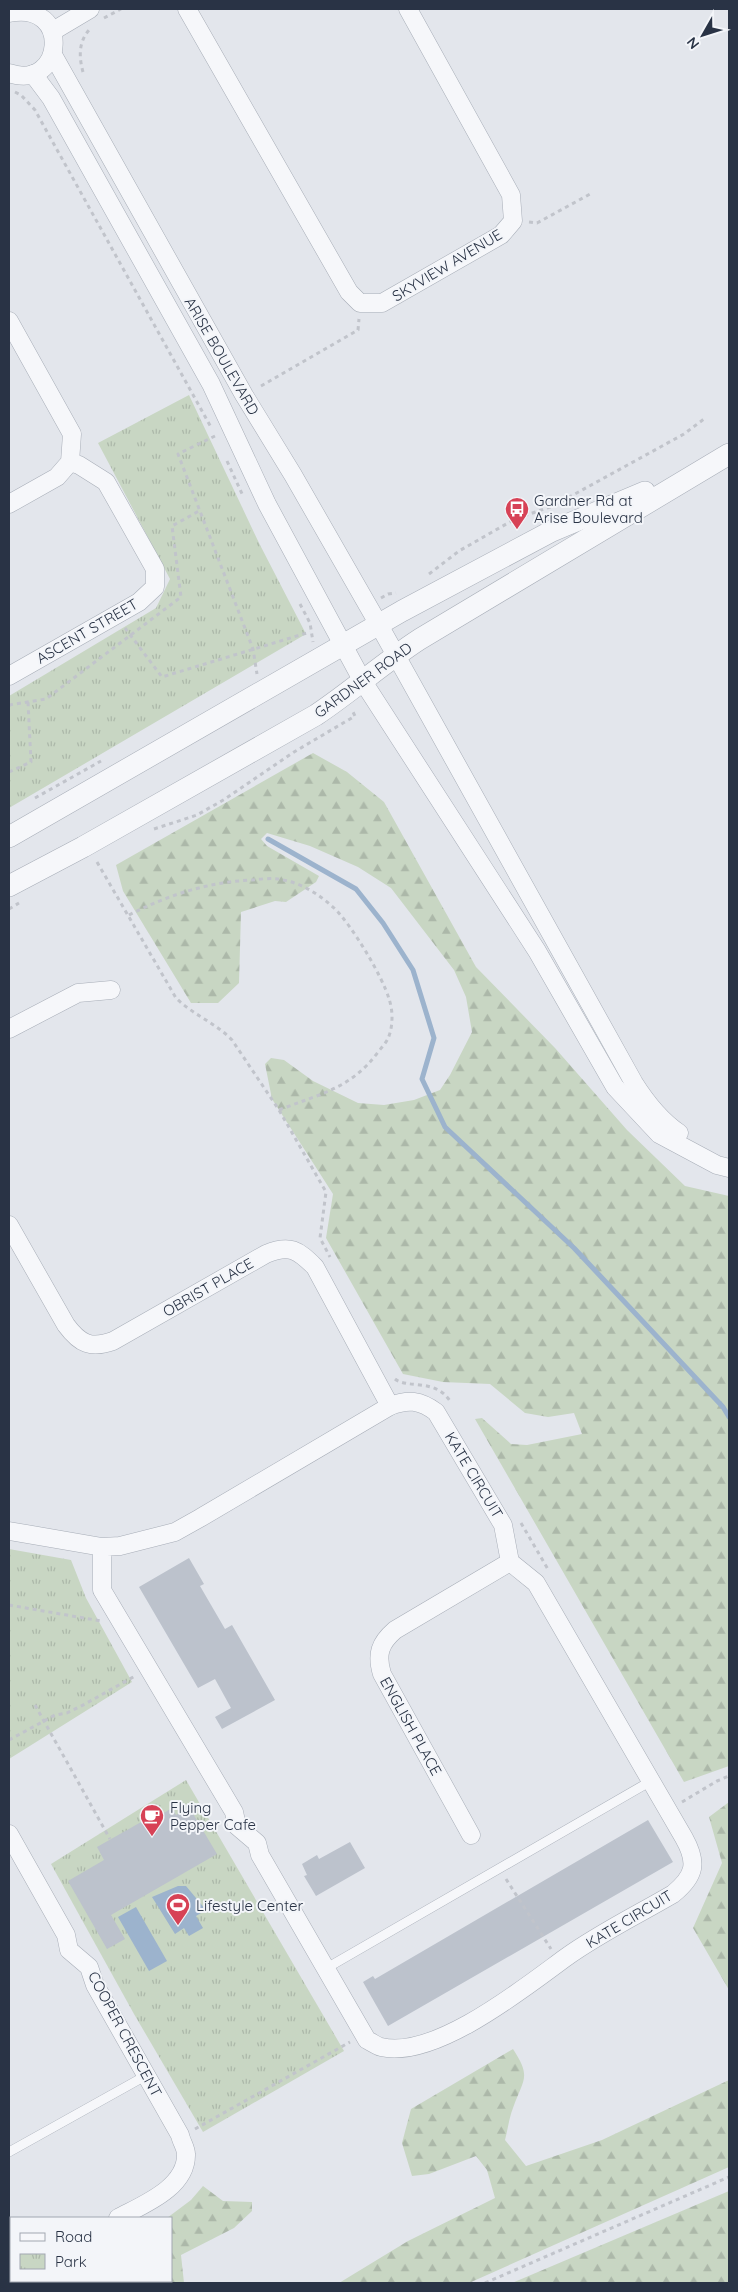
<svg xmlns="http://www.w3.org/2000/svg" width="738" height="2292" viewBox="0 0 738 2292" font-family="Quicksand,sans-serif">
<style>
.forest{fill:url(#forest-firs)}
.park{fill:url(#park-tufts)}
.water{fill:#9cb3cd}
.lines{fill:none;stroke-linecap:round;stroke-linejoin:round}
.stream{stroke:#9cb3cd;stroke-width:5}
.building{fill:#bcc2cc}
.service-casing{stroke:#a7adb7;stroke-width:10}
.minor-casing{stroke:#a7adb7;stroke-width:19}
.tertiary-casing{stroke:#a7adb7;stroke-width:22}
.path{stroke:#c1c4cb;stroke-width:3;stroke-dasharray:4 4;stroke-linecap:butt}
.service{stroke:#f6f7fa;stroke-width:9}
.minor{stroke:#f6f7fa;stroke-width:18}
.tertiary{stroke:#f6f7fa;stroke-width:21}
.labels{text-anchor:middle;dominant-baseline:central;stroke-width:4;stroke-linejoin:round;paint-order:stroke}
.street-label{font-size:15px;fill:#293345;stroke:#f3f5f9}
.poi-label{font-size:15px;fill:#293345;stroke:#f3f5f9;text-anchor:start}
</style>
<defs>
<pattern id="forest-firs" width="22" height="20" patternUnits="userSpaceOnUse" patternTransform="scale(1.25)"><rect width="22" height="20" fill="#c8d6c3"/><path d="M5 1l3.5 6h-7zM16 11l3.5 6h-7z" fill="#acb8a9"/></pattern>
<pattern id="park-tufts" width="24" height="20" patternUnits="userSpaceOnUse" patternTransform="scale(1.25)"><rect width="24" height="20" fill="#c8d6c3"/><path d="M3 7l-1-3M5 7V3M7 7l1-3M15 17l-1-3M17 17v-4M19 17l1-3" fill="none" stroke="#acb8a9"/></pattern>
</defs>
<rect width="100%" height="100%" fill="#e3e6ec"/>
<g class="forest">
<path d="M313 753 347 772 384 802 476 967 555 1048 627 1130 685 1186 729 1196V1766L684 1782 475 1419 482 1418 511 1444 527 1445 582 1434 574 1413 548 1417 525 1413 490 1384 443 1382 403 1374 326 1238 333 1194 272 1099 265 1064 271 1058 284 1060 313 1081 358 1103 384 1105 414 1100 440 1090 450 1075 472 1032 466 997 454 970 391 888 358 867 310 846 267 833 261 839 267 846 319 876 316 882 286 902 275 901 241 912 239 983 218 1003H191L123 891 116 865Z"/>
<path d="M729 1802V1990L693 1928 722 1863 709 1817Z"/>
<path d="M513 2049C532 2078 523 2079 513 2108 509 2118 508 2129 505 2140L526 2166 602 2140 729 2080V2167L469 2283H339L408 2241 495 2198 487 2170 476 2156 429 2174 412 2176 402 2143 411 2109Z"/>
<path d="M203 2186 223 2201 252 2202V2211L234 2228 181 2255 184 2283H9V2270H11V2281H171V2218H167L191 2200Z"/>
<path d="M729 2191V2283H512Z"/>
</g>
<g class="park">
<path d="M189 395 259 543 306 634 9 808V696L156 608 170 579 98 443Z"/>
<path d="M9 1549 71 1560 86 1598 132 1682 9 1759Z"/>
<path d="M186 1780 344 2051 203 2132 134 2014 51 1864Z"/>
</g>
<g class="water">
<path d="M178 1886H186L206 1910 196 1916 203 1928 189 1936 184 1928 175 1934 152 1897Z"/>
<path d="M136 1907 167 1961 149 1971 118 1917Z"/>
</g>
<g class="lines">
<path class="stream" d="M268 839 356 889 383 923 413 970 434 1038 422 1079 445 1127 574 1248 723 1407 729 1417"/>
</g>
<g class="building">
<path d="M189 1558 204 1584 200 1586 225 1629 232 1625 275 1700 222 1729 215 1717 231 1708 215 1679 198 1688 139 1587Z"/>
<path d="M189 1807 217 1854 111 1915 125 1939 107 1949 68 1881 104 1860 97 1847 150 1817 152 1820 172 1808 176 1815Z"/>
<path d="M648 1820 673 1862 388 2026 363 1982 373 1976 375 1979Z"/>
<path d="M350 1842 365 1868 316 1896 304 1876 307 1875 302 1864 317 1855 319 1859Z"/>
</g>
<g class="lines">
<g class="service-casing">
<g id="service">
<path d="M325 1969 651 1781"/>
<path d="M9 2152 147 2075"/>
</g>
</g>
<g class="minor-casing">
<g id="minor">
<path d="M187 9 349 292 360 303H382L501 235 513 221 511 195 408 9"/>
<path d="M9 13C73 0 64 92 9 73"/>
<path d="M53 31 90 9"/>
<path d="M53 55 244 395 293 475 379 625 634 1083C646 1102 660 1120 679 1133"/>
<path d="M33 74 51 98 211 384 267 504 362 680 537 951 615 1087 659 1134 717 1165 729 1168"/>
<path d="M9 321 72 434 70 462 57 477 9 504"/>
<path d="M9 676 139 602 155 587V569L106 482 79 465 70 462"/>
<path d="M9 1029 78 993 111 990"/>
<path d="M9 1225 66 1325C80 1344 91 1349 113 1341L266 1254C290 1244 298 1250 315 1267L390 1406"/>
<path d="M9 1531 102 1547 120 1546 175 1532 200 1518 390 1406C408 1399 420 1400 436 1412L503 1525 510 1562 536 1583 684 1838C698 1863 695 1876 673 1894 637 1915 598 1934 565 1958 524 1988 434 2060 381 2047 376 2046 372 2042 367 2040L260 1855 257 1843 237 1826 234 1812 102 1590V1547"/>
<path d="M9 1834 66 1935 69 1950 89 1967 95 1985 180 2135C181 2141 186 2148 186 2154 187 2188 142 2205 118 2218"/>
<path d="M471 1835 382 1674C376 1654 380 1643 395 1630L510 1562"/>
<path d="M9 2231 11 2235"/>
</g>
</g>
<g class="tertiary-casing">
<g id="tertiary">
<path d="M9 837 402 611 552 531 645 492"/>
<path d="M9 886 83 847 316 715C352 691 383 663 420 639L729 454"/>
</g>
</g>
<g class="path">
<path d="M104 18 121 9"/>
<path d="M83 72C79 57 78 42 90 29"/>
<path d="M15 92 21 95 35 110 212 429"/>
<path d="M529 222 537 223 592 193"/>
<path d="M261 386 358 330 359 319"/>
<path d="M215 436 178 454 253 649 257 674"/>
<path d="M227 461 243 496"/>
<path d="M429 574 459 551 515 519 553 506 684 434 704 419"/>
<path d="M381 598 388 594 396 593"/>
<path d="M300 604 310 623 313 642"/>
<path d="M125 628 162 677 310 632"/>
<path d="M9 705 46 699 181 597 172 526 199 511"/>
<path d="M9 772 31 762 28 702"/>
<path d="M35 798 101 761"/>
<path d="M154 829 197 815 225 799 294 752 355 716 352 710"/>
<path d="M97 862 176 998C193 1015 216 1023 232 1040L279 1110 326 1192 320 1238 330 1257"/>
<path d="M9 909 19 903"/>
<path d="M129 915C168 895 208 882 252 880 260 879 270 878 278 879 300 882 319 894 334 908 351 924 383 977 389 999 393 1010 393 1025 389 1036 387 1042 382 1047 378 1052 351 1089 319 1094 279 1110"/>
<path d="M395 1379C407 1389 435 1378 450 1401"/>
<path d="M521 1523 549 1571"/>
<path d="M9 1605 101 1621"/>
<path d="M35 1705 110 1839"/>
<path d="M9 1740 55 1715 67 1713 85 1704 135 1676"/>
<path d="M682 1802 717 1781 729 1776"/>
<path d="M506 1879 551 1949"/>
<path d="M195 2129 350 2042"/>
<path d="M9 2264 11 2265"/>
<path d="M485 2283 729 2177"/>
</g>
<use href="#service" class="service"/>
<use href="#minor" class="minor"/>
<use href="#tertiary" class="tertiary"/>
</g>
<defs>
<g id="bus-pin" transform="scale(1.25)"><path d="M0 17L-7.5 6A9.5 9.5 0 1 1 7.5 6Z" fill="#d74256" stroke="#f3f5f9"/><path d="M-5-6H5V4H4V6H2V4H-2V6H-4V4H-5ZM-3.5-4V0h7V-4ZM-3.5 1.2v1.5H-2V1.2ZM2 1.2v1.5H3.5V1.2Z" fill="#fff"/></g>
<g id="cafe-pin" transform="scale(1.25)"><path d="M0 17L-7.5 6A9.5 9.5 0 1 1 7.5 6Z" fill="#d74256" stroke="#f3f5f9"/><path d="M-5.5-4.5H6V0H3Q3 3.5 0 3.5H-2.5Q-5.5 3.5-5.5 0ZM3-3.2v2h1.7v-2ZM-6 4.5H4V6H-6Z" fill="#fff"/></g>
<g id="stadium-pin" transform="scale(1.25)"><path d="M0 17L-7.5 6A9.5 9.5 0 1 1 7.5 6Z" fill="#d74256" stroke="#f3f5f9"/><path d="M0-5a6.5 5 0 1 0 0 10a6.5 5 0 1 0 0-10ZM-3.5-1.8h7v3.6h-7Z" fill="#fff"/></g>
</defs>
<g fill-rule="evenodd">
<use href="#bus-pin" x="517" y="509"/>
<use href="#cafe-pin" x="152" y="1816"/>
<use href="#stadium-pin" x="178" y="1905"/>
</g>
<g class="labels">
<g class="street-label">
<text transform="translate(447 265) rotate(-31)">SKYVIEW AVENUE</text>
<text transform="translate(222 356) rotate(60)">ARISE BOULEVARD</text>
<text transform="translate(87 631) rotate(-30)">ASCENT STREET</text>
<text transform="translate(363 680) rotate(-36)">GARDNER ROAD</text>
<text transform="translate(208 1287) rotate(-30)">OBRIST PLACE</text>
<text transform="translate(474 1475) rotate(59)">KATE CIRCUIT</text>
<text transform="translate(411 1726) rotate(61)">ENGLISH PLACE</text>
<text transform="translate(629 1919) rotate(-31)">KATE CIRCUIT</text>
<text transform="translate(125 2034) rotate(62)">COOPER CRESCENT</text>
</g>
<g class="poi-label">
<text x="534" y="500">Gardner Rd at<tspan x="534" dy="17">Arise Boulevard</tspan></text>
<text x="170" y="1807">Flying<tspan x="170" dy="17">Pepper Cafe</tspan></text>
<text x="196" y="1905">Lifestyle Center</text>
</g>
</g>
<rect width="738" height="2292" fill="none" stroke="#293345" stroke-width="20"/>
<rect x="10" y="2217" width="162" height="65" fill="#f3f5f9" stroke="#a2a7b1"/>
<rect x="20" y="2233" width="25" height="8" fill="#f6f7fa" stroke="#a2a7b1"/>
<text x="55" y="2242" font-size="15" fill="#293345">Road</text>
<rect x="20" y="2254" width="25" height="15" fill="url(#park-tufts)" stroke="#a2a7b1"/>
<text x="55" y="2267" font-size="15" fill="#293345">Park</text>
<g transform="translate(703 35) rotate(231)" stroke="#f3f5f9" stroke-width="4" paint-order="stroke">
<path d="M0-4L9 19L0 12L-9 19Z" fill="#293345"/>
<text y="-8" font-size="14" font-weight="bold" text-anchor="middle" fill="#293345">N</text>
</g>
</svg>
